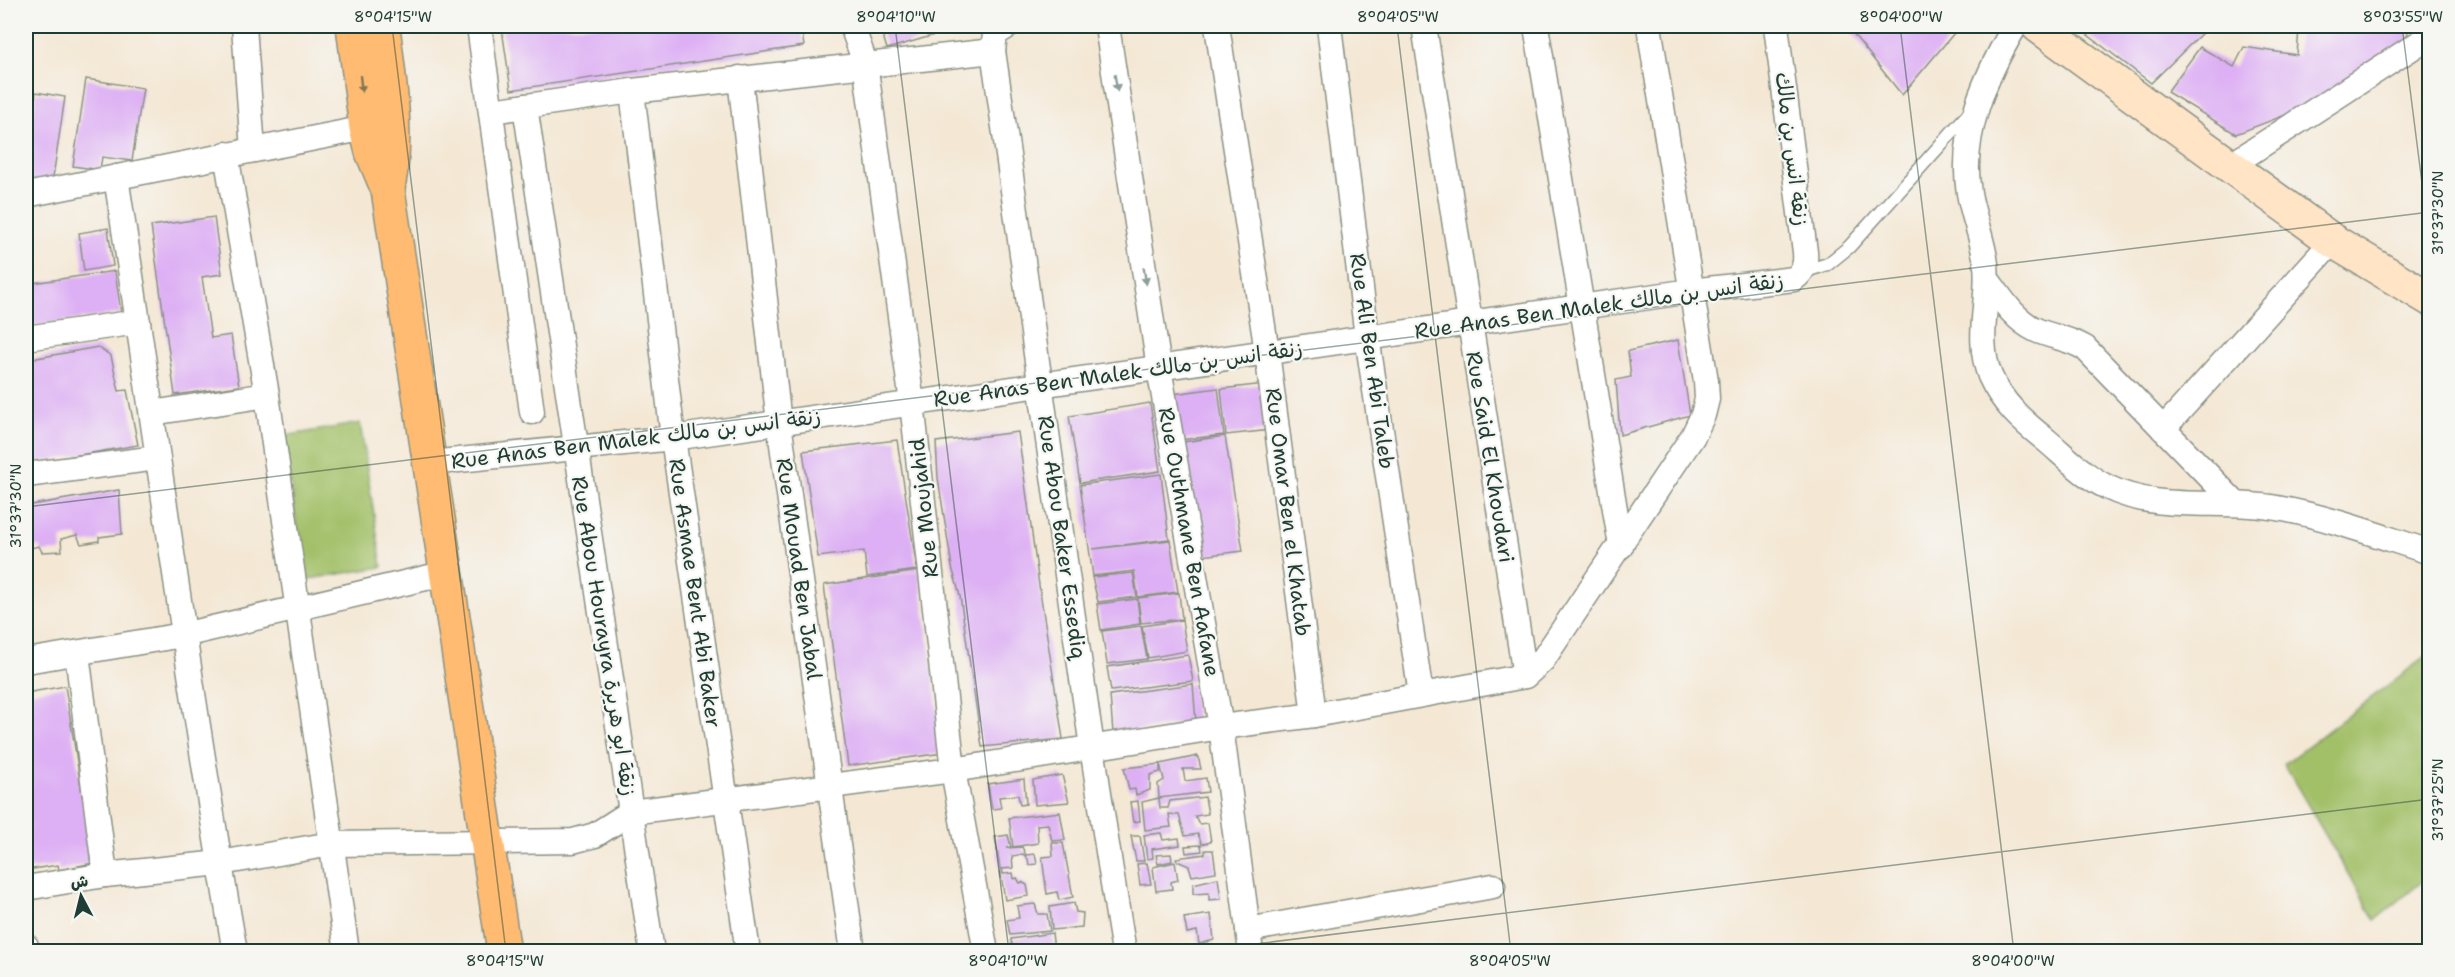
<svg xmlns="http://www.w3.org/2000/svg" width="2455" height="977" viewBox="0 0 2455 977" font-family="'Shantell Sans','Playpen Sans Arabic',sans-serif">
<style>
.green{fill:#a2c068;stroke:#607e4e;stroke-width:1.5}
.building{fill:#ddaff4}
.lines{fill:none;stroke-linecap:round;stroke-linejoin:round}
.lane-casing{stroke:#8a9284;stroke-width:15}
.street-casing{stroke:#8a9284;stroke-width:27}
.secondary-casing{stroke:#8a9284;stroke-width:36}
.primary-casing{stroke:#8a9284;stroke-width:36}
.lane{stroke:#fff;stroke-width:12}
.street{stroke:#fff;stroke-width:24}
.secondary{stroke:#ffe4c6;stroke-width:33}
.primary{stroke:#febb71;stroke-width:33}
.oneway{fill:#8f9e9a}
.oneway2{fill:#83764f}
.ticks{fill:none;stroke:#1f3d34;stroke-width:1.5;stroke-opacity:0.45}
.labels{text-anchor:middle;dominant-baseline:central;stroke-width:4.5;stroke-linejoin:round;paint-order:stroke}
.street-label{font-size:21px;fill:#1f3d34;stroke:#f6f6f2}
.neatline{fill:none;stroke:#1f3d34;stroke-width:2}
.ticks-label{font-size:15px;text-anchor:middle;fill:#1f3d34}
</style>
<rect width="100%" height="100%" fill="#f6f6f2"/>
<filter id="ink" filterUnits="userSpaceOnUse"><feTurbulence type="fractalNoise" baseFrequency=".0167" numOctaves="2"/><feDisplacementMap in="SourceGraphic" scale="12" xChannelSelector="R" yChannelSelector="G"/><feConvolveMatrix kernelMatrix="1 2 1 2 8 2 1 2 1" color-interpolation-filters="sRGB"/></filter>
<filter id="wash" filterUnits="userSpaceOnUse"><feTurbulence type="fractalNoise" baseFrequency=".008" numOctaves="4" result="noise"/><feDisplacementMap in="SourceGraphic" scale="24" xChannelSelector="R" yChannelSelector="G"/><feGaussianBlur stdDeviation="1.35" result="paint"/><feColorMatrix in="noise" values="0 0 0 0 0 0 0 0 0 0 0 0 0 0 0 0 0 1.4 0 .05"/><feComposite in="paint" operator="in"/></filter>
<g filter="url(#wash)">
<rect width="100%" height="100%" fill="#f4e8d5"/>
<g class="green">
<path d="M360 423 382 567 304 580 284 436Z"/>
<path d="M2429 654V876L2375 920 2284 764Z"/>
</g>
<g id="blocks">
<g class="building">
<path d="M524 26H801L804 46 511 90 502 29Z"/>
<path d="M880 26H936L938 34 887 49Z"/>
<path d="M1847 26H1960L1902 95Z"/>
<path d="M2076 26H2209L2151 83Z"/>
<path d="M2308 26H2406L2411 46 2301 109 2236 134 2167 92 2200 47 2234 67 2244 47 2297 55 2299 28Z"/>
<path d="M86 79 143 88 132 161 102 157 100 170 73 166Z"/>
<path d="M36 92 65 97 52 184 26 180V160Z"/>
<path d="M214 217 222 274 202 277 211 338 231 335 239 386 175 395 151 226Z"/>
<path d="M108 228 113 266 84 271 79 233Z"/>
<path d="M115 271 121 313 26 327V284Z"/>
<path d="M1678 340 1690 415 1620 435 1616 380 1631 377 1628 351Z"/>
<path d="M98 347 111 356 119 391 127 390 138 445 26 464V360Z"/>
<path d="M1265 384 1271 430 1226 435 1221 389Z"/>
<path d="M1218 388 1224 435 1179 440 1173 394Z"/>
<path d="M1150 403 1160 471 1080 483 1069 416Z"/>
<path d="M1018 432 1039 585 1063 739 982 747 960 596 952 567 938 478 936 442Z"/>
<path d="M1225 436 1243 551 1201 556 1183 442Z"/>
<path d="M897 440 917 570 867 577 864 551 818 557 803 451Z"/>
<path d="M1161 474 1169 539 1093 549 1170 540 1178 592 1138 597 1134 571 1093 576 1080 485Z"/>
<path d="M119 490 122 534 99 537V541L81 544 77 535 61 539 62 551 42 552 39 546 26 549V506Z"/>
<path d="M919 571 943 753 848 766 824 585Z"/>
<path d="M1133 573 1137 597 1098 602 1092 577Z"/>
<path d="M1179 593 1182 619 1141 623 1138 598Z"/>
<path d="M1137 599 1140 624 1101 630 1097 604Z"/>
<path d="M1182 620 1187 651 1148 658 1142 626Z"/>
<path d="M1141 626 1147 659 1107 664 1102 631Z"/>
<path d="M1188 655 1193 681 1111 691 1107 667Z"/>
<path d="M1193 684 1196 722 1113 733 1110 695Z"/>
<path d="M65 686 93 863 59 870 58 865 26 870V693Z"/>
<path d="M1198 756 1201 769H1183L1185 781 1206 778 1208 792 1159 798 1158 784 1164 780 1160 764Z"/>
<path d="M1160 764V772L1150 775V790L1136 795 1135 789 1129 790 1124 768Z"/>
<path d="M1062 775 1069 802 1035 805 1033 780Z"/>
<path d="M1024 779 1026 804 1020 805 1018 795 999 797 1001 808 992 809 988 784Z"/>
<path d="M1205 797 1208 814 1195 816 1199 824 1208 823 1211 842 1202 844 1198 834 1185 836 1179 815 1169 814 1171 827 1145 830 1142 802 1159 798 1160 808H1168L1170 801Z"/>
<path d="M1138 801 1140 821 1133 822 1130 802Z"/>
<path d="M1060 812 1065 840 1052 841 1048 824 1037 825 1038 843 1013 847 1009 818Z"/>
<path d="M1161 833 1163 840 1179 838 1180 845 1152 849 1153 858 1147 859 1144 835Z"/>
<path d="M1008 835 1011 847 1006 848 1022 847 1026 855 1035 854 1037 864 1029 865 1028 859 1023 854 1012 856 1013 868 1002 869 1003 874 1013 873 1014 879 1017 878 1020 883 1022 882 1027 885 1029 896 1005 900 995 837Z"/>
<path d="M1131 836H1140L1144 861H1136Z"/>
<path d="M1052 843H1063L1073 897 1059 900 1057 892 1047 894 1042 857 1053 856Z"/>
<path d="M1201 845 1202 851 1186 853 1185 846Z"/>
<path d="M1205 850H1213L1216 872 1192 876 1189 866 1177 861 1176 858 1205 854Z"/>
<path d="M1171 854 1172 861 1158 864 1156 855Z"/>
<path d="M1175 862 1178 880 1171 882 1172 889 1156 891 1153 867Z"/>
<path d="M1147 863 1151 884 1140 885 1137 864Z"/>
<path d="M1218 878 1221 899 1209 900V893L1193 894V884Z"/>
<path d="M1074 903 1076 912 1083 913 1082 927 1052 930 1050 907Z"/>
<path d="M1035 904 1038 914H1047L1050 931 1010 935 1007 920 1019 918 1017 906Z"/>
<path d="M1211 914 1214 940 1199 944 1197 931 1187 933 1184 918Z"/>
<path d="M1052 933 1054 950 1013 951 1011 939Z"/>
</g>
</g>
</g>
<g filter="url(#ink)">
<use href="#blocks" fill-opacity="0" stroke="#8a9284" stroke-width="1.5"/>
<g class="lines">
<g class="lane-casing">
<path id="lane" d="M1802 272 1828 264 1849 247 1970 112"/>
</g>
<g class="street-casing">
<g id="street">
<path d="M244 26 253 150"/>
<path d="M479 26 532 412"/>
<path d="M852 26 865 63 912 403 953 770 986 952"/>
<path d="M1008 26 995 34 993 51C1037 351 1075 652 1124 952"/>
<path d="M1107 26 1159 368 1221 727 1251 952"/>
<path d="M1217 26 1267 352 1314 715"/>
<path d="M1329 26 1367 337 1421 695"/>
<path d="M1424 26 1525 676"/>
<path d="M1536 26 1621 546"/>
<path d="M2015 26C1986 75 1959 134 1969 193 1973 217 1983 239 1986 264 1990 302 1975 338 1990 376 2002 403 2023 422 2046 440 2065 456 2084 476 2107 487 2158 513 2222 498 2277 508 2329 517 2379 536 2430 552"/>
<path d="M740 78 779 423 853 952"/>
<path d="M632 91 673 438 748 952"/>
<path d="M525 106 652 952"/>
<path d="M492 111 632 91 993 51"/>
<path d="M226 154 267 395 347 952"/>
<path d="M2231 165 2430 36"/>
<path d="M116 177C156 435 190 694 235 952"/>
<path d="M26 195 366 128"/>
<path d="M1987 279C2001 298 2014 320 2036 330 2054 338 2066 337 2085 348L2235 503"/>
<path d="M26 338 138 322"/>
<path d="M152 413 267 395"/>
<path d="M2163 429 2333 241"/>
<path d="M430 463 673 438 1691 291 1794 279C1804 271 1806 265 1805 252L1776 26"/>
<path d="M26 475 157 458"/>
<path d="M77 653 105 875"/>
<path d="M26 661 183 635 447 573"/>
<path d="M26 888 105 875 220 863 332 844 573 841 595 835 631 812 953 770 1221 727 1314 715 1525 676 1542 661 1693 436 1703 415 1707 399 1706 381 1649 26"/>
<path d="M1248 930 1493 886"/>
<path d="M26 946V952"/>
</g>
</g>
<g class="secondary-casing">
<path id="secondary" d="M2038 26 2333 241 2430 299"/>
</g>
<g class="primary-casing">
<g id="primary">
<path d="M353 26 366 128 372 152 388 190 504 952"/>
<path d="M383 26C389 80 399 133 388 188"/>
</g>
</g>
<use href="#lane" class="lane"/>
<use href="#street" class="street"/>
<use href="#secondary" class="secondary"/>
<use href="#primary" class="primary"/>
</g>
<defs><path id="oneway-solid" d="M-6-.8H1V-3.2L6.5 0L1 3.2V.8H-6Z" transform="scale(1.5)"/></defs>
<g class="oneway">
<use href="#oneway-solid" transform="translate(1116 83) rotate(81)"/>
<use href="#oneway-solid" transform="translate(1145 276) rotate(81)"/>
</g>
<use class="oneway2" href="#oneway-solid" transform="translate(361 84) rotate(83)"/>
</g>
<path class="ticks" d="M392 26 506 952M895 26 1009 952M1397 26 1511 952M1900 26 2014 952M2402 26 2430 246M26 507 2430 212M1190 952 2430 799"/>
<g class="labels">
<g class="street-label">
<text transform="translate(1792 149) rotate(83)">زنقة انس بن مالك</text>
<text transform="translate(1599 306) rotate(-8)">Rue Anas Ben Malek زنقة انس بن مالك</text>
<text transform="translate(1372 361) rotate(82)">Rue Ali Ben Abi Taleb</text>
<text transform="translate(1118 374) rotate(-8)">Rue Anas Ben Malek زنقة انس بن مالك</text>
<text transform="translate(636 439) rotate(-7)">Rue Anas Ben Malek زنقة انس بن مالك</text>
<text transform="translate(1490 457) rotate(81)">Rue Said El Khoudari</text>
<text transform="translate(924 508) rotate(-96)">Rue Moujahid</text>
<text transform="translate(1288 512) rotate(83)">Rue Omar Ben el Khatab</text>
<text transform="translate(1062 537) rotate(82)">Rue Abou Baker Essediq</text>
<text transform="translate(1189 542) rotate(80)">Rue Outhmane Ben Aafane</text>
<text transform="translate(799 569) rotate(82)">Rue Mouad Ben Jabal</text>
<text transform="translate(695 593) rotate(82)">Rue Asmae Bent Abi Baker</text>
<text transform="translate(604 636) rotate(81)">Rue Abou Hourayra زنقة ابو هريرة</text>
</g>
</g>
<rect width="2455" height="977" fill="none" stroke="#f6f6f2" stroke-width="66"/>
<g transform="translate(81 896) rotate(353)" stroke="#f6f6f2" stroke-width="4.5" paint-order="stroke">
<path d="M0-4.5L10 22L0 15L-10 22Z" fill="#1f3d34"/>
<text y="-9" font-size="16" font-weight="bold" text-anchor="middle" fill="#1f3d34">ش</text>
</g>
<rect x="33" y="33" width="2389" height="911" class="neatline"/>
<g class="ticks-label">
<text x="393" y="22">8°04'15"W</text>
<text x="896" y="22">8°04'10"W</text>
<text x="1398" y="22">8°04'05"W</text>
<text x="1901" y="22">8°04'00"W</text>
<text x="2403" y="22">8°03'55"W</text>
<text transform="translate(2438 213) rotate(-90)" y="5">31°37'30"N</text>
<text transform="translate(16 506) rotate(-90)" y="5">31°37'30"N</text>
<text transform="translate(2438 800) rotate(-90)" y="5">31°37'25"N</text>
<text x="505" y="966">8°04'15"W</text>
<text x="1008" y="966">8°04'10"W</text>
<text x="1510" y="966">8°04'05"W</text>
<text x="2013" y="966">8°04'00"W</text>
</g>
</svg>
